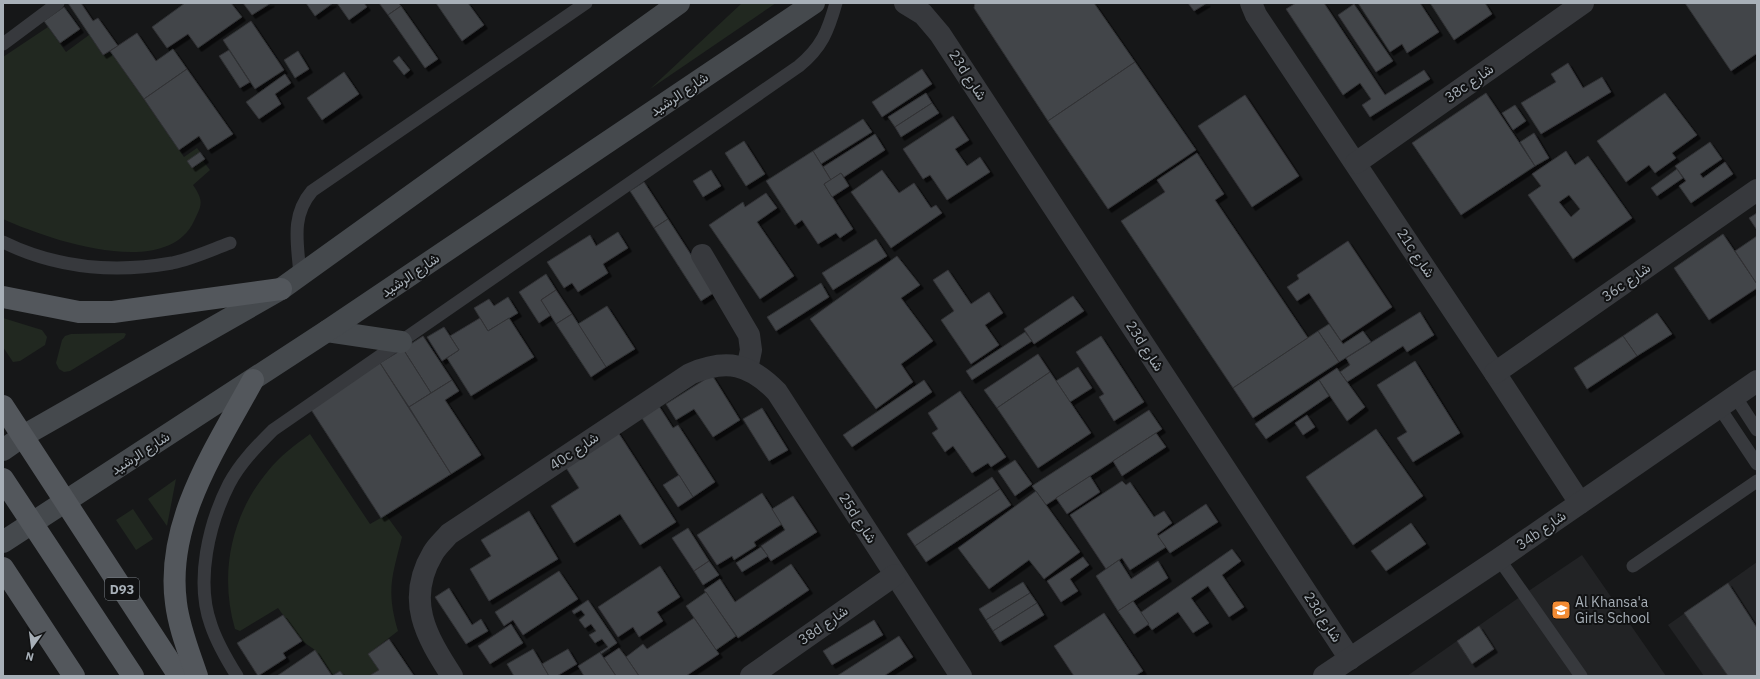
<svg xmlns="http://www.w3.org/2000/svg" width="1760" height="679" viewBox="0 0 1760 679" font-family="'IBM Plex Sans',Vazirmatn,sans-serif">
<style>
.built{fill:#222325}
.green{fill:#212820}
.building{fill:#424548;stroke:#303134;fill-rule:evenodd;filter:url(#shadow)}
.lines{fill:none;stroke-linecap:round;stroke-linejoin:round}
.service{stroke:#37393d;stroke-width:13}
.minor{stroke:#37393d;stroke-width:22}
.secondary{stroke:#45494d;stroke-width:22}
.primary{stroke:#53575c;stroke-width:22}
.labels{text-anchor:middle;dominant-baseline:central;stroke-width:4;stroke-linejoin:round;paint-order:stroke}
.shield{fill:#111213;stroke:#7b8186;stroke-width:1}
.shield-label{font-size:13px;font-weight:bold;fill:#a8b0b8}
.street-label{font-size:14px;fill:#a8b0b8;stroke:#111213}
.poi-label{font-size:14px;fill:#a8b0b8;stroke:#111213;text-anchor:start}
</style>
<defs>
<filter id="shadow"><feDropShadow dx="3.5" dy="3.5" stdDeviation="0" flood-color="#0009"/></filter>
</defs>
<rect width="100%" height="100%" fill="#161718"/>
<g class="built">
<path d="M1582 555 1666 676H1407L1524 594Z"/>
<path d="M1757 562V676H1704L1668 625Z"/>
</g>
<g class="green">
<path d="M742 3H776L650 89Z"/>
<path d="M48 27 66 52 89 35 103 55 110 51 184 157 197 148 200 152 192 168 203 161 210 170 193 185C204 201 202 205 194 221 166 281 47 239 3 219V57Z"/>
<path d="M3 318 42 330 47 337 45 345 20 361 13 362 3 347Z"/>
<path d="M124 333 126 334 124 338 70 371 64 372 59 369 56 363 62 340 65 336 71 334Z"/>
<path d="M310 434 370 524 386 515 402 537C392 577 386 590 398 631L368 654 379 670 369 676H344L340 671 332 676 315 650 302 641 278 608 240 631 235 629C219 574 231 515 268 471 280 456 295 445 310 434Z"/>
<path d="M176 479 167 526 148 499Z"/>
<path d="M133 509 153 539 136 550 116 520Z"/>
</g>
<g class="building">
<path d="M68 3H81L93 21 98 18 118 46 103 55Z"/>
<path d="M185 3H231L242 17 198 48 188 34 167 48 152 27Z"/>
<path d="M243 3H271L252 15Z"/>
<path d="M306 3H333L315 16Z"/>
<path d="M337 3H364L367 7 349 20Z"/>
<path d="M379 3H398L401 6 388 15Z"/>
<path d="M436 3H468L484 25 462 41Z"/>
<path d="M975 3H1094L1135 62 1048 121 974 8Z"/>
<path d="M1188 3H1207L1194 11Z"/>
<path d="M1296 3H1324L1385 95 1424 70 1430 79 1370 117 1362 105 1371 99 1360 83 1343 95 1286 9Z"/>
<path d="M1358 3H1420L1439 32 1407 53 1402 44 1390 52Z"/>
<path d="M1430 3H1485L1492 14 1454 40Z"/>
<path d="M1685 3H1757V56L1756 54 1731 71Z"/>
<path d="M1354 4 1393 61 1376 72 1338 15Z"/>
<path d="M401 6 438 59 425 68 388 15Z"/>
<path d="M64 7 80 29 60 43 44 21Z"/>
<path d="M251 21 284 70 255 89 223 40Z"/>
<path d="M137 33 156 61 173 49 187 69 144 99 110 51Z"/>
<path d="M229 50 250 82 240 88 219 56Z"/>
<path d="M298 51 309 69 295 78 284 60Z"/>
<path d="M399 56 410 70 404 75 393 61Z"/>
<path d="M1135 62 1196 150 1108 209 1048 121Z"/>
<path d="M1568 63 1583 88 1602 77 1611 92 1541 134 1521 103 1556 82 1551 74Z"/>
<path d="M187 69 233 134 208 150 199 136 179 150 144 99Z"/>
<path d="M922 69 932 84 882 117 872 102Z"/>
<path d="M344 72 359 94 322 120 307 98Z"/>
<path d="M285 74 291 83 275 94 281 104 259 119 246 102Z"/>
<path d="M926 93 932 103 895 127 888 117Z"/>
<path d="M1486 93 1535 166 1461 215 1412 143Z"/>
<path d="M1665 93 1697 135 1672 153 1676 158 1655 173 1649 165 1626 182 1597 141Z"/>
<path d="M1245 95 1299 176 1252 207 1198 126Z"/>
<path d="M932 103 939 113 901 137 895 127Z"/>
<path d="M1515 105 1526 121 1513 130 1502 113Z"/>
<path d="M953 116 969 140 955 149 967 166 980 157 990 172 947 200 930 175 923 179 903 149Z"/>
<path d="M863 119 872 132 821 164 813 151Z"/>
<path d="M1534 133 1549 158 1535 166 1520 142Z"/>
<path d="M875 134 885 150 844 177 841 173 831 180 823 167Z"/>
<path d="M744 141 765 174 746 186 725 153Z"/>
<path d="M1710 142 1722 159 1700 174 1703 178 1725 162 1733 174 1691 203 1679 186 1686 181 1675 166Z"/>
<path d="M813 151 831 180 824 184 853 229 840 238 836 233 818 244 802 220 795 225 766 181Z"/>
<path d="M1566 151 1575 165 1588 156 1632 218 1573 259 1528 195 1541 186 1532 174ZM1569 195 1580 209 1571 217 1559 202Z"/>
<path d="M200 152 205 159 192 168 187 161Z"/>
<path d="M1197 153 1224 194 1215 200 1308 338 1233 388 1121 221 1165 192 1157 180Z"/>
<path d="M1677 169 1683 178 1657 196 1651 188Z"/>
<path d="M711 170 721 186 703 197 693 181Z"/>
<path d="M882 170 899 193 914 183 931 208 936 205 942 213 891 248 851 192Z"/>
<path d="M841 173 849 186 832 197 824 184Z"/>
<path d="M644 182 668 219 654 228 630 191Z"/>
<path d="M766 193 777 208 757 222 794 276 760 299 709 225 743 202 745 207Z"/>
<path d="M1757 213V230L1749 218Z"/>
<path d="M668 219 715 292 701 301 654 228Z"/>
<path d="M618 232 628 248 603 264 608 273 578 292 572 283 564 288 547 262 590 235 596 246Z"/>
<path d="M1723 234 1757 284V288L1709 320 1674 268Z"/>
<path d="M1757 236V284L1735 251Z"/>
<path d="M876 239 887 256 833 290 822 273Z"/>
<path d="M1348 241 1392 307 1341 341 1309 293 1297 301 1287 287 1299 279 1297 275Z"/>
<path d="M897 256 920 285 901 298 933 341 901 364 913 382 876 409 810 319Z"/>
<path d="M948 270 971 304 989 292 1003 313 985 325 999 345 971 364 941 320 954 311 933 280Z"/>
<path d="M546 274 556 290 541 300 551 315 539 323 519 292Z"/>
<path d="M821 283 829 297 776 331 767 317Z"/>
<path d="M556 290 572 314 556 324 541 300Z"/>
<path d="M1073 296 1084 311 1034 344 1024 329Z"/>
<path d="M508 297 518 313 488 331 474 308 489 299 494 306Z"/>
<path d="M607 306 635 349 606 367 578 324Z"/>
<path d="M1420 312 1434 335 1407 352 1403 346 1347 382 1340 372 1350 365 1346 358Z"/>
<path d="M1657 313 1672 334 1637 356 1623 336Z"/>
<path d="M572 314 606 367 591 377 556 324Z"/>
<path d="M480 318 488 331 509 318 534 357 471 396 447 358 459 350 450 336Z"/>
<path d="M1329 324 1343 344 1363 331 1371 342 1339 362 1318 331Z"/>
<path d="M444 327 459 350 442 361 427 337Z"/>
<path d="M1318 331 1339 362 1253 418 1233 388Z"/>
<path d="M1025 332 1032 341 972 380 966 371Z"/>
<path d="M423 336 452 380 431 393 403 349Z"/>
<path d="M1101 336 1144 402 1114 421 1099 397 1104 394 1076 352Z"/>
<path d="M1623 336 1637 356 1587 389 1574 368Z"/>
<path d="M403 349 431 393 409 407 380 363Z"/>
<path d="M1038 354 1050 372 997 408 984 390Z"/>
<path d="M1415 361 1460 433 1413 462 1397 438 1407 432 1377 385Z"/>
<path d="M380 363 451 474 381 518 310 408Z"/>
<path d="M1078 367 1092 388 1070 402 1056 381Z"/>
<path d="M1337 368 1365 407 1347 421 1319 380Z"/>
<path d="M1050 372 1091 433 1038 468 997 408Z"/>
<path d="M712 375 740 420 713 437 694 409 676 420 666 404Z"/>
<path d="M452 380 459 391 445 400 481 455 451 474 409 407Z"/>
<path d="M924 380 932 392 852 447 843 435Z"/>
<path d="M1319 380 1329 396 1266 439 1255 424Z"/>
<path d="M960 391 1006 457 991 467 988 463 972 473 953 446 945 452 932 433 938 429 928 413Z"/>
<path d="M655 400 673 428 678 425 715 482 693 497 638 412Z"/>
<path d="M762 408 788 450 769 461 743 419Z"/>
<path d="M1149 410 1162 429 1046 505 1032 486Z"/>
<path d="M1307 415 1315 427 1303 435 1295 423Z"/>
<path d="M616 429 676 522 640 545 620 514 574 543 551 506 579 488 563 463Z"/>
<path d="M1376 429 1423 496 1353 545 1306 477Z"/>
<path d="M1156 433 1166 447 1122 476 1113 461Z"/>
<path d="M1015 460 1032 484 1015 496 998 471Z"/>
<path d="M679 475 693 497 678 507 663 485Z"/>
<path d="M1090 476 1100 492 1067 514 1056 498Z"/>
<path d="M992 477 1000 489 915 546 907 534Z"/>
<path d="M1122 481 1126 485 1130 482 1154 517 1164 511 1172 523 1157 534 1166 547 1130 570 1122 558 1106 569 1070 515Z"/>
<path d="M1000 489 1011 505 926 562 915 546Z"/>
<path d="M1036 491 1080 552 1044 579 1029 560 989 589 958 548Z"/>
<path d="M762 493 782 524 754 542 756 546 734 560 732 556 717 565 697 535Z"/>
<path d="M793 496 817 532 771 561 761 546 785 530 772 509Z"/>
<path d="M1206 504 1218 522 1170 553 1158 536Z"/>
<path d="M529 511 558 559 489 601 470 569 491 556 481 540Z"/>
<path d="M1411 523 1426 544 1386 571 1371 551Z"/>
<path d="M688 528 709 561 694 571 672 538Z"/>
<path d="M761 547 768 556 742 572 736 563Z"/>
<path d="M1232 549 1241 561 1222 575 1244 607 1229 617 1208 586 1191 598 1209 623 1193 633 1178 612 1152 630 1140 613Z"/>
<path d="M1083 557 1089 565 1070 579 1078 591 1061 602 1047 581Z"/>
<path d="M1119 560 1131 579 1158 561 1168 578 1118 611 1096 576Z"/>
<path d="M709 561 719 575 703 585 694 571Z"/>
<path d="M791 564 809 590 738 638 704 590 720 579 735 602Z"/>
<path d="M660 566 680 597 657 612 663 621 639 637 633 627 618 637 598 607Z"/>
<path d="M559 571 578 599 523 635 513 620 504 626 495 612Z"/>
<path d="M1023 582 1030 593 986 620 979 609Z"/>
<path d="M1728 583 1757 628V676H1728L1684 613Z"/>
<path d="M449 588 472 625 481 619 488 631 466 644 435 597Z"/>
<path d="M706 592 736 636 716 650 686 606Z"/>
<path d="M1030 593 1037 603 993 631 986 620Z"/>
<path d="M588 600 617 643 601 654 600 652 608 647 602 639 595 643 589 635 596 631 591 624 585 628 579 620 585 615 581 610 574 614 572 611Z"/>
<path d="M1133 601 1149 624 1134 634 1118 611Z"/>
<path d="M1037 603 1044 615 1000 642 993 631Z"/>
<path d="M1104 613 1143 671 1135 676H1074L1054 646Z"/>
<path d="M283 615 302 641 283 653 286 658 258 676 237 643Z"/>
<path d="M694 618 719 654 686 676H639L626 657 643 644 647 649Z"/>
<path d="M874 620 883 635 832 665 823 651Z"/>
<path d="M511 624 523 643 490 664 478 646Z"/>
<path d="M1479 626 1494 649 1472 664 1457 641Z"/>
<path d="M899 636 913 657 884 676H837Z"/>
<path d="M389 639 414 676H369L379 670 368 654Z"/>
<path d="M619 648 626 657 639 676H616L604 658Z"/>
<path d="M533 649 549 676H514L507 664Z"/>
<path d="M568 649 577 664 557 676H549L542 664Z"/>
<path d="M315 650 332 676 340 671 344 676H277Z"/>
<path d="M600 652 601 654 616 676H584L578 666Z"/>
</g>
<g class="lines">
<g class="service">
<path d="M3 44 58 3"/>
<path d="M3 242C56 268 115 273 172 263 192 259 211 250 230 243"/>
<path d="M300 276C298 244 290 217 312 191L586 3"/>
<path d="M1735 396 1757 430"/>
<path d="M1719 407 1757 464"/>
<path d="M1499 559 1581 676"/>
<path d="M1633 566 1757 481"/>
<path d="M237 676C227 660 217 643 211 625 195 581 209 523 229 484 240 463 257 446 273 430L799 66C822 47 828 31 836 3"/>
</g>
<g class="minor">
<path d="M905 3 923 14 940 34 1350 659"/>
<path d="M1251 3 1256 15 1495 373 1580 503"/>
<path d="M1356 163 1583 3"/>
<path d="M702 255 749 335 751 350 747 369"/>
<path d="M1495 373 1757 190"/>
<path d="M452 676C426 636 405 600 433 553 437 546 444 540 449 534L690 374C727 358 750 364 777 392L961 676"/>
<path d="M751 676 895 575"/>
<path d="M1324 676 1499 559 1757 381"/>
</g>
<g class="secondary">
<path d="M327 331 401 342"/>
<path d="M3 450 23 436 281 289 679 3"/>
<path d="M3 542 327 331 814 3"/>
</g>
<g class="primary">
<path d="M3 297 79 312H113L281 289"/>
<path d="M3 406 179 676"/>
<path d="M3 479 133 676"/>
<path d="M3 568 74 676"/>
<path d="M197 676C189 652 179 628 176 603 165 522 216 448 253 380"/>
</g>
</g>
<defs>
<g id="school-square" transform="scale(1)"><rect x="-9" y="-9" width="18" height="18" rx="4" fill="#f38b33" stroke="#111213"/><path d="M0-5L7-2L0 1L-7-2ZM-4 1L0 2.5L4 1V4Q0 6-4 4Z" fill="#fff"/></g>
</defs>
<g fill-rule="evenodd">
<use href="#school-square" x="1561" y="610"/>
</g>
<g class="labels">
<rect class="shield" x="105" y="578" width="34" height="22" rx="3"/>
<g class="shield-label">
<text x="122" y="589">D93</text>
</g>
<g class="street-label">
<text transform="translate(968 75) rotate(57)">23d شارع</text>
<text transform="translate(1469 83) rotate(-35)">38c شارع</text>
<text transform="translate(679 94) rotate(-34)">شارع الرشيد</text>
<text transform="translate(1416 253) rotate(56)">21c شارع</text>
<text transform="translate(410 275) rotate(-34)">شارع الرشيد</text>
<text transform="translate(1626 282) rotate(-35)">36c شارع</text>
<text transform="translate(1145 346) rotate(57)">23d شارع</text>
<text transform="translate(574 451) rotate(-34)">40c شارع</text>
<text transform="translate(140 453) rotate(-33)">شارع الرشيد</text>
<text transform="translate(858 518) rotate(57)">25d شارع</text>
<text transform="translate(1541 530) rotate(-35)">34b شارع</text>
<text transform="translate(1323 617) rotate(57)">23d شارع</text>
<text transform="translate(823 625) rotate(-35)">38d شارع</text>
</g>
<g class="poi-label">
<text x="1575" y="602">Al Khansa'a<tspan x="1575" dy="16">Girls School</tspan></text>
</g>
</g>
<rect width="1760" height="679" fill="none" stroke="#a8b0b8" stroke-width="8"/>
<g transform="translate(32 647) rotate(194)" stroke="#111213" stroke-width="3" paint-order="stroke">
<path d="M0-3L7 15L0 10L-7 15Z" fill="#a8b0b8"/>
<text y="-6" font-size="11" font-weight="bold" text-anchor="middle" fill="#a8b0b8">N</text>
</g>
</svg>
